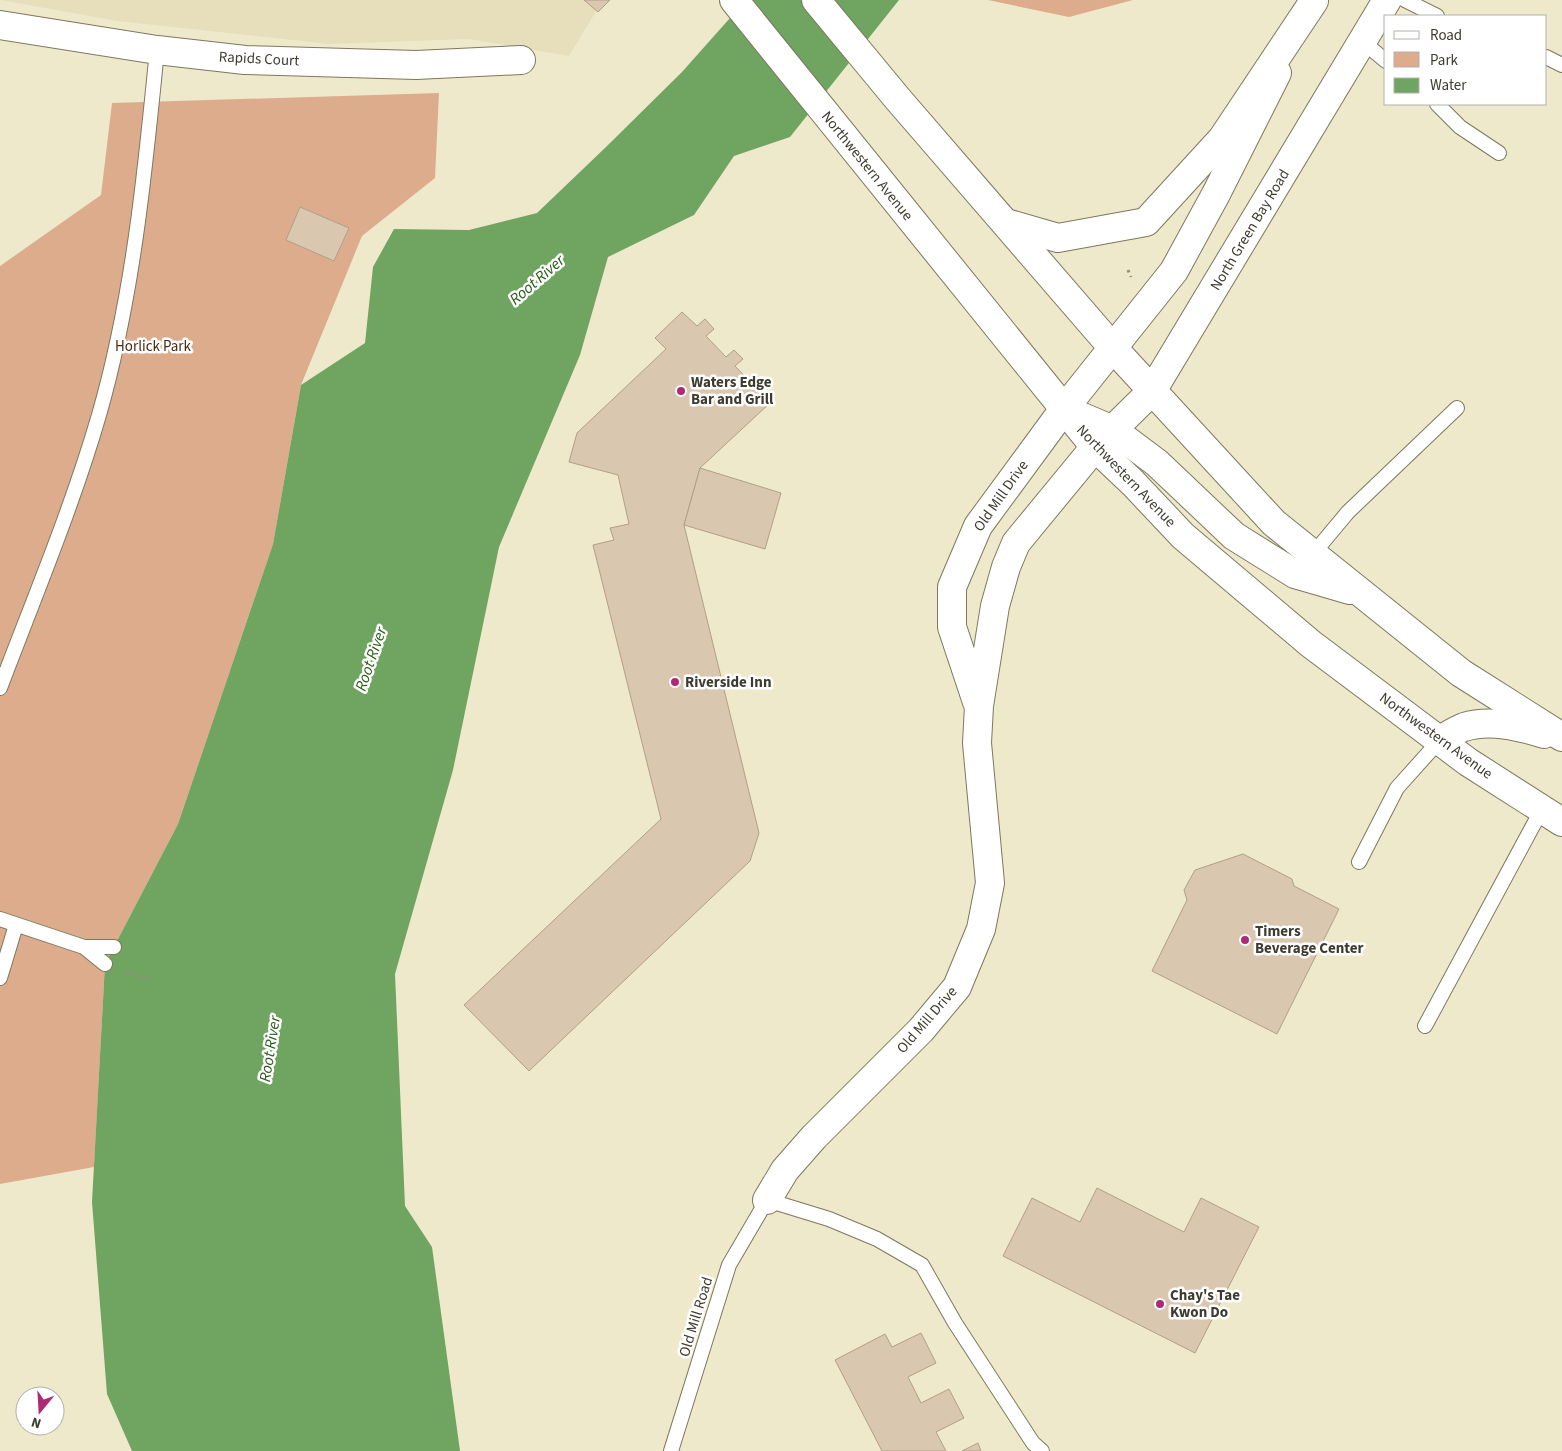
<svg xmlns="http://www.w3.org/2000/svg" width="1562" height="1451" viewBox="0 0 1562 1451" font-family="'Source Sans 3',sans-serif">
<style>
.built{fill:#e7dfbb}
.green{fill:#dcac8d}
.water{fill:#6fa461}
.building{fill:#d9c7af;stroke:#b09f88}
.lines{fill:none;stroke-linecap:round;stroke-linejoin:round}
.lane-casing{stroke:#7d785e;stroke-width:16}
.street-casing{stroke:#7d785e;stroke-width:30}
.secondary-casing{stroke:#7d785e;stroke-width:30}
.primary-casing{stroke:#7d785e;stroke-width:30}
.path{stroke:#938f7b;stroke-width:3;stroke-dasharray:2.5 4;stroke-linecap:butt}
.lane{stroke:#fff;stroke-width:14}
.street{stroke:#fff;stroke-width:28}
.secondary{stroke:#fff;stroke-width:28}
.primary{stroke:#fff;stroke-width:28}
.poi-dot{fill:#ae2a74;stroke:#fff;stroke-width:2}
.labels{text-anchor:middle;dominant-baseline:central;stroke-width:5;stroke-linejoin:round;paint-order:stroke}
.street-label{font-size:15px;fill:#3e3c30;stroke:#fff}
.park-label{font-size:15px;fill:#472913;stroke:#fff}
.poi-label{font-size:15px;font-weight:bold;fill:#3e3c30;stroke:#fff;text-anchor:start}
.water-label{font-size:16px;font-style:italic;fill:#285b17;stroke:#fff}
</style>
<rect width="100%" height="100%" fill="#efe9cc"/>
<path class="built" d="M0 0H603L569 56 469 39 329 44 117 21Z"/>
<g class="green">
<path d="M988 0H1133L1069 17Z"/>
<path d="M439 93 435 178 362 236 301 385 273 544 178 824 105 964 94 1167 0 1184V266L101 195 112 103Z"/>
</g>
<path class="water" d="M746 0H899L790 137 734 156 694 215 608 257 580 355 499 547 453 770 395 974 405 1206 432 1247 460 1451H132L107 1394 92 1202 105 964 178 824 273 544 301 385 365 343 373 267 394 229 469 230 537 213 606 147 682 72Z"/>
<g class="building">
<path d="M584 0H610L598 12Z"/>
<path d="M300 207 349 228 334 261 286 240Z"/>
<path d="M682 312 697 326 705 319 714 329 706 336 726 357 734 350 743 359 735 366 770 403 700 468 684 525 759 833 750 861 529 1071 464 1005 661 819 593 545 614 540 610 528 629 524 618 475 569 462 577 433 666 349 655 338Z"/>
<path d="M700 468 781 493 765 549 684 525Z"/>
<path d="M1243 854 1292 879 1294 886 1339 909 1277 1034 1152 971 1187 900 1184 890 1195 870Z"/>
<path d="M1097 1188 1184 1232 1201 1198 1259 1227 1195 1353 1003 1256 1032 1198 1080 1222Z"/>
<path d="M921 1333 936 1363 908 1377 921 1403 949 1389 964 1418 936 1432 946 1451H882L835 1360 885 1334 892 1347Z"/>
<path d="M978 1443 981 1451H962Z"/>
</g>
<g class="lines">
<g class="lane-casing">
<g id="lane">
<path d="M1405 0 1437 16"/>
<path d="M1363 42 1386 61"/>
<path d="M1546 57 1562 65"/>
<path d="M1437 104 1460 127 1499 153"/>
<path d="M1313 554 1348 512 1457 408"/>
<path d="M0 688C34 598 72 508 99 415 133 297 145 172 157 50"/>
<path d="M1359 862 1397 788 1440 740"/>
<path d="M0 919 84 947 105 964"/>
<path d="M84 947H114"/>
<path d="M0 978 16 925"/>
<path d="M1425 1026 1542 809"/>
<path d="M671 1451 729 1265 767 1200 829 1219 877 1239 922 1265 955 1323 1033 1443 1042 1451"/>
</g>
</g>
<g class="street-casing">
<g id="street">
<path d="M0 25 157 50 245 60 416 65 521 60"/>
<path d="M977 702 952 627V587L978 526 1064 409"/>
<path d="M767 1200 785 1170 814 1137 921 1030 957 987 981 929 990 883 977 743 979 706 995 606 1006 567 1016 543 1095 447"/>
</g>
</g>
<g class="secondary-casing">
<g id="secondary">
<path d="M1064 409 1174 271 1216 194 1277 73"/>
<path d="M1096 446 1152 391 1387 0"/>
</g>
</g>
<g class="primary-casing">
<g id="primary">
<path d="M734 0 1095 447 1133 483 1183 536 1311 644 1468 762 1562 822"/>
<path d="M816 0 897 98 1113 348 1274 523 1461 673 1562 737"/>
<path d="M1006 223 1058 238 1146 222 1222 139 1314 1"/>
<path d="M1066 410 1113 430 1157 463 1234 536 1295 574 1350 590"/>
<path d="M1440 740C1447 736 1456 730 1464 727 1490 719 1519 726 1544 734"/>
</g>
</g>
<g class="path">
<path d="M1128 270 1131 277"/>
<path d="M127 972 153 980"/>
</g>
<use href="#lane" class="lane"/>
<use href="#street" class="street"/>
<use href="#secondary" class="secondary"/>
<use href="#primary" class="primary"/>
</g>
<g class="poi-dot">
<circle cx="681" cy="391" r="5"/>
<circle cx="675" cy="682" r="5"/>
<circle cx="1245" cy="940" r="5"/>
<circle cx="1160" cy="1304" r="5"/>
</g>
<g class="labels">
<g class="street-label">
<text transform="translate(259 59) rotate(3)">Rapids Court</text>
<text transform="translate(867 166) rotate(51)">Northwestern Avenue</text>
<text transform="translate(1250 230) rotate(-59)">North Green Bay Road</text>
<text transform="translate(1126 476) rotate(46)">Northwestern Avenue</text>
<text transform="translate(1001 496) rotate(-55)">Old Mill Drive</text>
<text transform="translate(1436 736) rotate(36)">Northwestern Avenue</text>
<text transform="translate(927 1020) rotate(-49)">Old Mill Drive</text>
<text transform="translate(696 1317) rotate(-73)">Old Mill Road</text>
</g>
<g class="park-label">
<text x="153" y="346">Horlick Park</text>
</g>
<g class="poi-label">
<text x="691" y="382">Waters Edge<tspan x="691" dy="17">Bar and Grill</tspan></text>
<text x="685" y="682">Riverside Inn</text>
<text x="1255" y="931">Timers<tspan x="1255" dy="17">Beverage Center</tspan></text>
<text x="1170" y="1295">Chay's Tae<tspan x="1170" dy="17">Kwon Do</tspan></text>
</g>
<g class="water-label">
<text transform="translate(537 280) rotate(-41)">Root River</text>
<text transform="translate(371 659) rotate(-71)">Root River</text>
<text transform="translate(270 1049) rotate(-81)">Root River</text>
</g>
</g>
<rect x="1384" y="15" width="162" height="90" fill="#ffffff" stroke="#b2b1ac"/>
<rect x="1394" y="31" width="25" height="8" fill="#ffffff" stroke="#b2b1ac"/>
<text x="1430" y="40" font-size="15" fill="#3e3c30">Road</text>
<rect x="1394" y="52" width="25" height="15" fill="#dcac8d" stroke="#b2b1ac"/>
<text x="1430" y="65" font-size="15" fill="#3e3c30">Park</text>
<rect x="1394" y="78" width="25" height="15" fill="#6fa461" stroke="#b2b1ac"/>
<text x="1430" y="90" font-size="15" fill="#3e3c30">Water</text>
<g transform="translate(40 1411) rotate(198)"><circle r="24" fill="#ffffff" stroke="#b2b1ac"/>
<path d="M0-4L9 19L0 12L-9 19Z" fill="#ae2a74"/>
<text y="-8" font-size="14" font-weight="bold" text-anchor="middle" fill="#3e3c30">N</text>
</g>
</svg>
